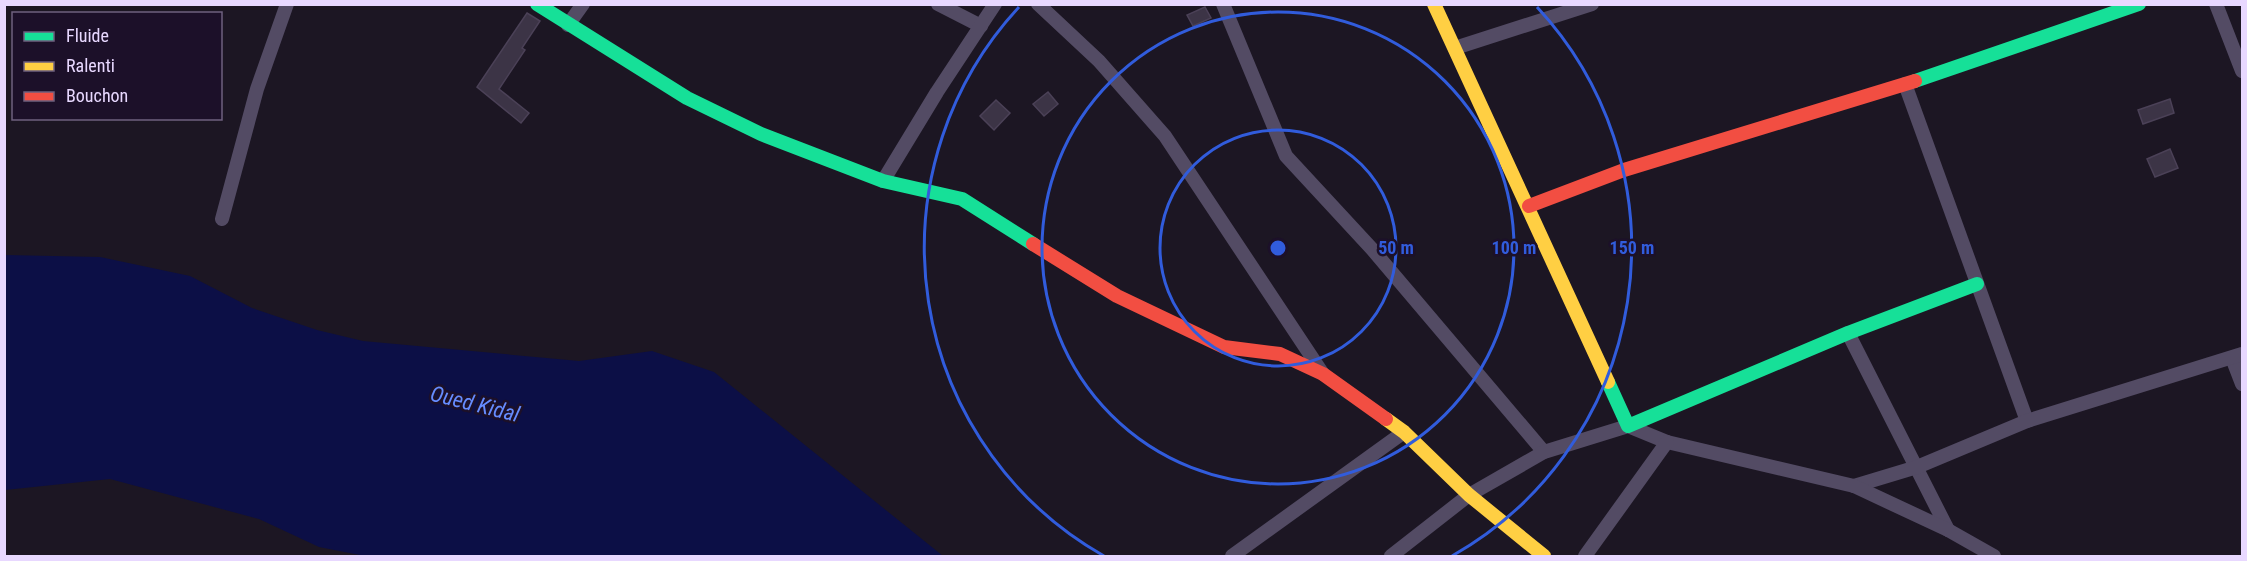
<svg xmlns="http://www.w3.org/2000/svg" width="2247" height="561" viewBox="0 0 2247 561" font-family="'Roboto Condensed',sans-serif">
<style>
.water{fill:#0c0f46}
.building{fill:#3c3446;stroke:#4b4157;stroke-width:1.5}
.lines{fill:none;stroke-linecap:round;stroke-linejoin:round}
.street{stroke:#534b64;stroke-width:14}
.fast{stroke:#16e098;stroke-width:14}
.slow{stroke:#ffcf43;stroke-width:14}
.jam{stroke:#f24e42;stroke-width:14}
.ring{fill:none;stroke:#315cdc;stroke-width:3}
.labels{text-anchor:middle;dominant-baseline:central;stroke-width:5;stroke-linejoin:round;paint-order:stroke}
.water-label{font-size:22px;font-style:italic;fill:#668cff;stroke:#1c1029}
.centre{fill:#315cdc;stroke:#1c1029;stroke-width:3}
.ring-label{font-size:18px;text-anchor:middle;font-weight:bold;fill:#315cdc;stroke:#1c1029;stroke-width:5;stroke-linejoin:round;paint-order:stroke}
</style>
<rect width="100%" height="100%" fill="#1c1623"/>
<path class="water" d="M5 255 100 257 190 276 252 308 317 330 363 341 579 361 652 351 714 372 943 556H365L319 547 259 519 110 479 5 490Z"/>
<g class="building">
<path d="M1205 7 1211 18 1193 26 1187 15Z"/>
<path d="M527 13 540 21 522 48 525 50 499 89 529 113 521 123 477 87Z"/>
<path d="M1048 92 1058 104 1044 116 1033 104Z"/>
<path d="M2170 99 2174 113 2143 124 2138 110Z"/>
<path d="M996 100 1010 113 994 130 980 116Z"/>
<path d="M2170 149 2178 168 2155 177 2147 159Z"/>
</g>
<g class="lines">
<g class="street">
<path d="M938 4 981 26"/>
<path d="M1038 4 1099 61 1165 136 1323 374"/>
<path d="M1223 4 1286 156 1372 249 1544 452"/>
<path d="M2216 4 2242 71"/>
<path d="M568 25 583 4"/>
<path d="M1455 48 1592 4"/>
<path d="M1905 84 2027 421"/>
<path d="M883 181 937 92 995 4"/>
<path d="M222 219 257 89 287 4"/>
<path d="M1848 333 1948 530"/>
<path d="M2232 358 2242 384"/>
<path d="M1854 486 1917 467 2027 421 2242 354"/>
<path d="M1232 556 1404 432"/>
<path d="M1391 556 1469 495 1544 452 1628 426 1667 442 1854 486 1948 530 1994 556"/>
<path d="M1585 556 1667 442"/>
</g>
<g class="fast">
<path d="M537 4 687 98 761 134 883 181 962 199 1033 244"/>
<path d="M1915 81 2139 4"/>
<path d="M1608 382 1628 426 1848 333 1977 284"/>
</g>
<g class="slow">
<path d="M1434 4 1608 382"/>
<path d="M1386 419 1404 432 1469 495 1544 556"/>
</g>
<g class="jam">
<path d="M1529 206 1624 170 1915 81"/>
<path d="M1033 244 1117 296 1224 347 1280 354 1323 374 1386 419"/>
</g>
</g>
<g class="ring">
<circle cx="1278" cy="248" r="118"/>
<circle cx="1278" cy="248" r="236"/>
<path d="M1104 556A354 354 0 0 1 1019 7M1537 7A354 354 0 0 1 1452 556"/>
</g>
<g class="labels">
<g class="water-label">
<text transform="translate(475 404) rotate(14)">Oued Kidal</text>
</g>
</g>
<circle cx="1278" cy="248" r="9" class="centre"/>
<g class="ring-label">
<text x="1396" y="254">50 m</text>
<text x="1514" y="254">100 m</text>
<text x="1632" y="254">150 m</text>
</g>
<rect width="2247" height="561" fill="none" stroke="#e8d8ff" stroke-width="12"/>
<rect x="12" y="12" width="210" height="108" fill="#1c1029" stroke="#6e607f" stroke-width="1.5"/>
<rect x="24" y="32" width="30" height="9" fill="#16e098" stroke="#6e607f" stroke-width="1.5"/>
<text x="66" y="42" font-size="18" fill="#e8d8ff">Fluide</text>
<rect x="24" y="62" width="30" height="9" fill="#ffcf43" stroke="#6e607f" stroke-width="1.5"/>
<text x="66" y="72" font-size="18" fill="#e8d8ff">Ralenti</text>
<rect x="24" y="92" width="30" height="9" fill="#f24e42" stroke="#6e607f" stroke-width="1.5"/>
<text x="66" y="102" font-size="18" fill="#e8d8ff">Bouchon</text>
</svg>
